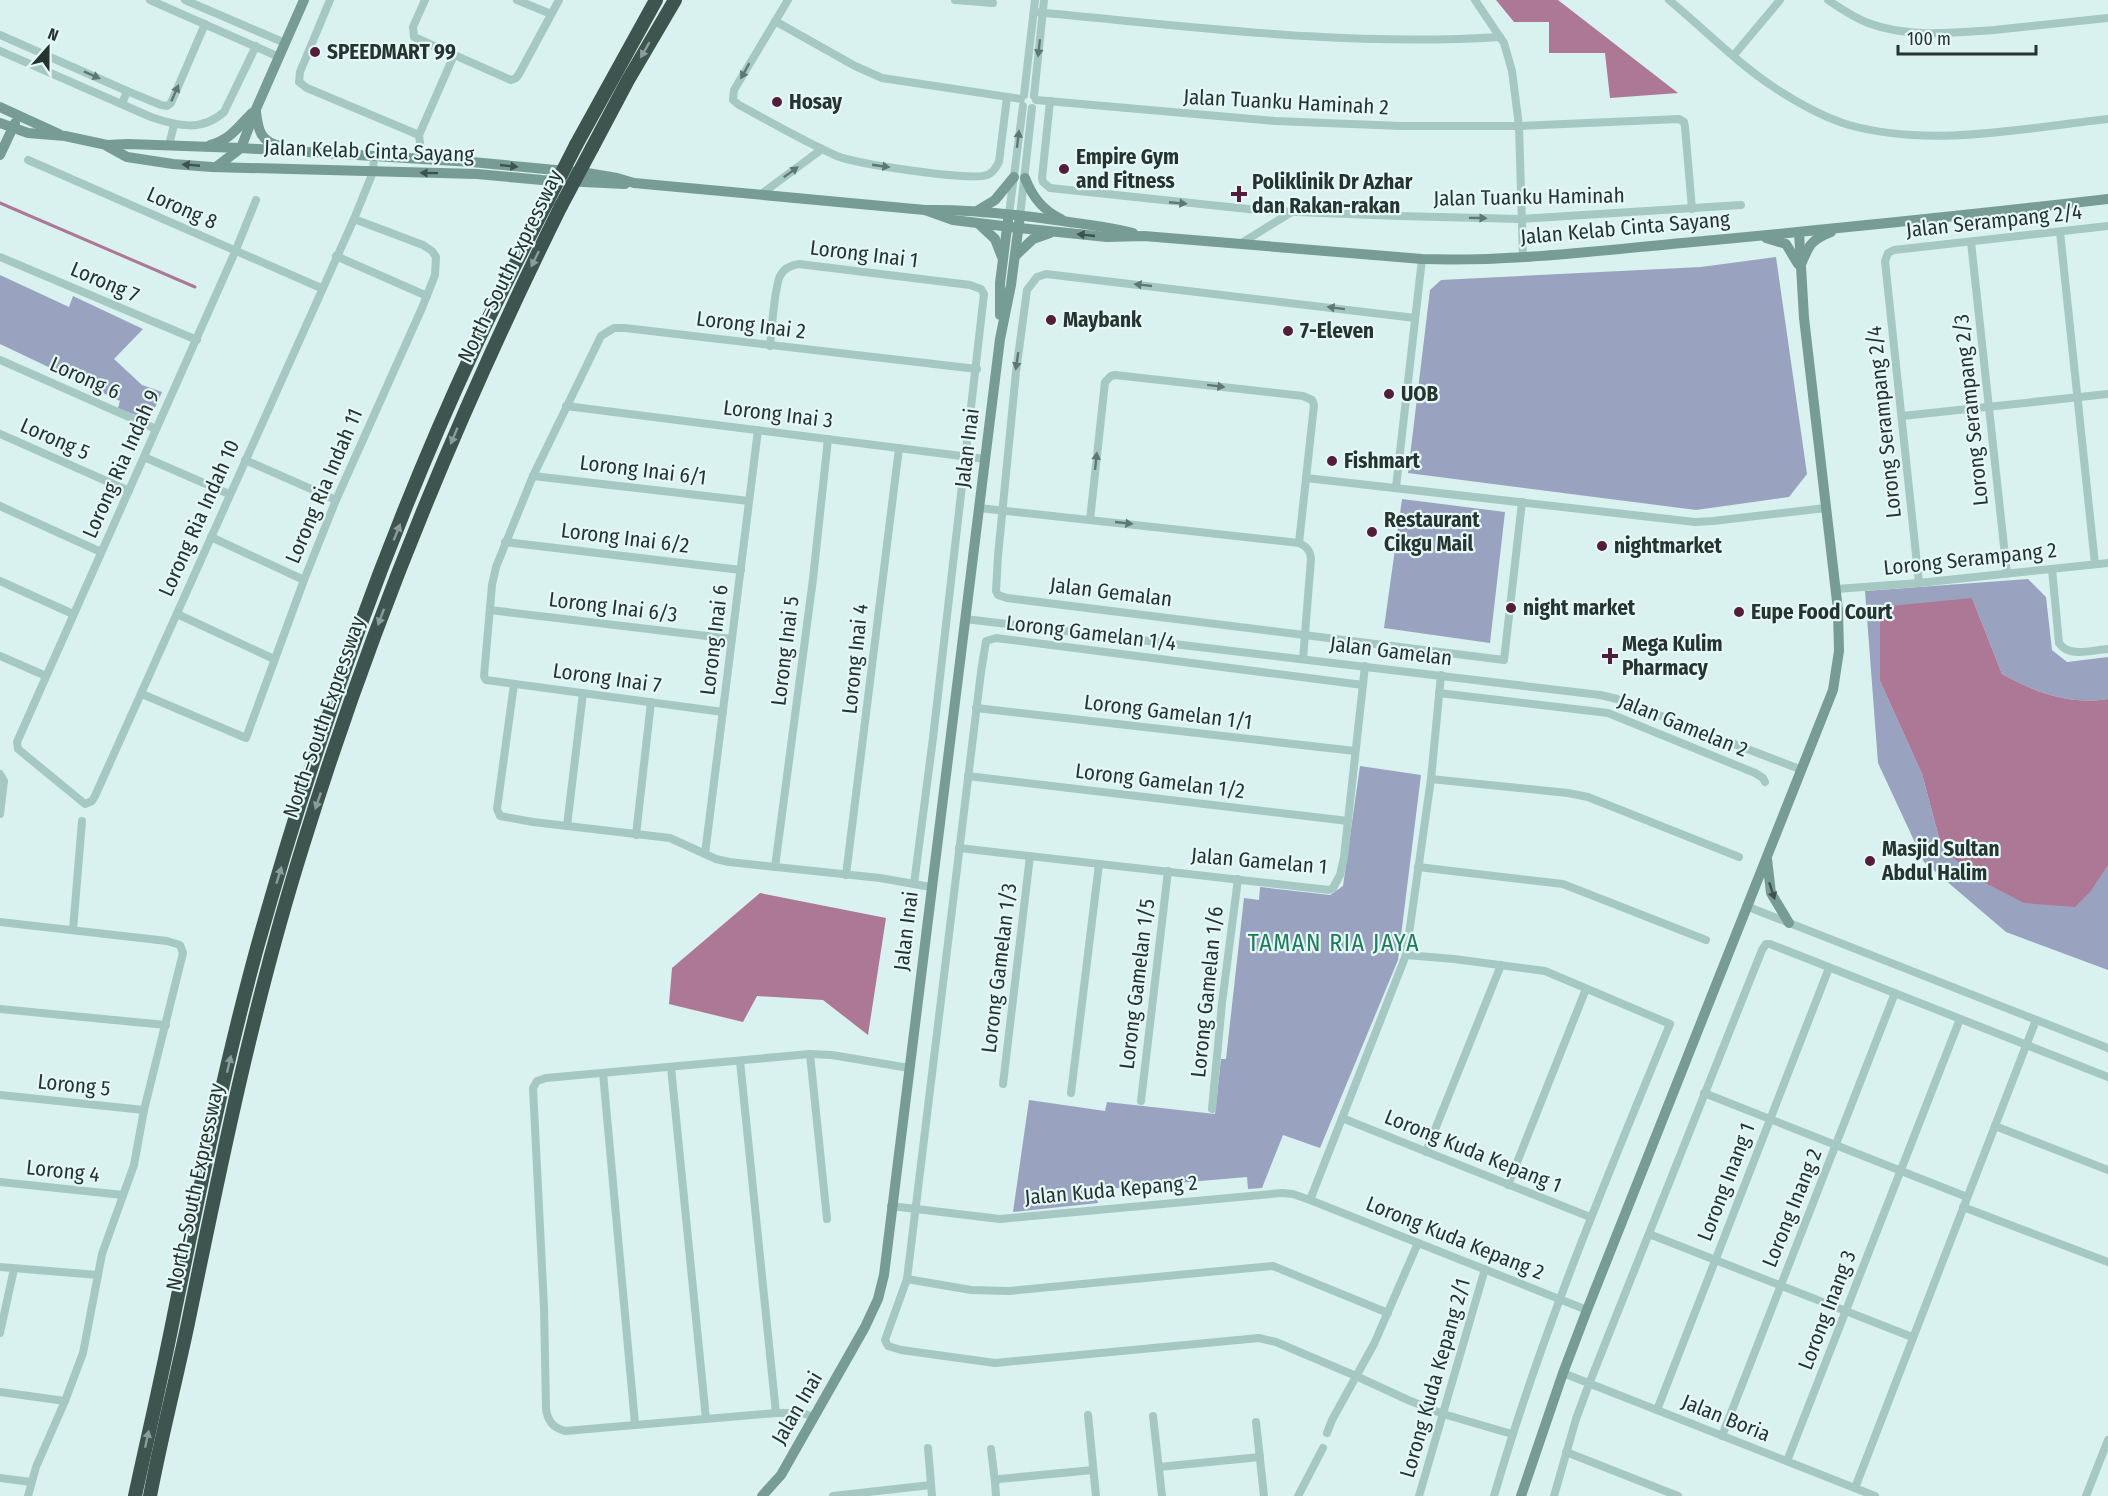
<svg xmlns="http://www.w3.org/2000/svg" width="2108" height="1496" viewBox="0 0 2108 1496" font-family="'Fira Sans Condensed',sans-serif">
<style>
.green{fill:#99a3bf}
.water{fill:#ad7896}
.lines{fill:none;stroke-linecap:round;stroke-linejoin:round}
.stream{stroke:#ad7896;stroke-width:3}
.street{stroke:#a5c8c3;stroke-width:8}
.secondary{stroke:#769c93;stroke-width:10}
.highway{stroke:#3d554e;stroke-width:14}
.highway-bridge{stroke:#3d554e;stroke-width:14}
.oneway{fill:#5f7772}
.oneway2{fill:#899e9a}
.oneway3{fill:#3e534e}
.poi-dot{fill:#541d3b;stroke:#e5f8f7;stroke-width:2}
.labels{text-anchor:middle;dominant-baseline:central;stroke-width:4.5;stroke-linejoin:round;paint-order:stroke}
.poi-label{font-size:21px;font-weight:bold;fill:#263430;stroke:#e5f8f7;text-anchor:start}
.street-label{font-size:21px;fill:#263430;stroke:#e5f8f7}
.quarter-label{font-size:24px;letter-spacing:1.5px;fill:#207b5a;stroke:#e5f8f7}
</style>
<rect width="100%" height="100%" fill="#d9f1ef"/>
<g class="green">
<path d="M1776 257 1807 474 1789 497 1696 510 1408 473 1430 290 1441 280 1701 267Z"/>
<path d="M0 275 69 307 73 296 143 329 114 359 142 385 162 392C148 425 149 420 118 408L120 401 0 344Z"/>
<path d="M1402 499 1505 512 1490 643 1384 628Z"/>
<path d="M2028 579 2046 597 2052 650 2067 662 2108 657V699C2068 705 2037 693 2002 674L1972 598 1880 681 1922 774 1941 845 2106 867 2108 865V970L2006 932 1924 862 1878 763 1865 591Z"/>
<path d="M1360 766 1421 775 1398 960 1320 1148 1283 1135 1262 1188 1248 1189 1247 1177 1095 1190 1098 1203 1013 1212 1029 1100 1105 1111 1107 1102 1215 1114 1221 1059H1226L1244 898 1259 900 1260 887 1330 895 1343 886Z"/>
</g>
<g class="water">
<path d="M1496 0H1558L1678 93 1610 98 1605 53H1549V22H1514Z"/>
<path d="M1972 598 2002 674C2037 693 2068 705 2108 699V865L2090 892 2075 907 2024 903 1972 876 1941 845 1922 774 1880 681V607Z"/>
<path d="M760 893 886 918 868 1035 823 1000 757 996 743 1022 669 1004 672 968Z"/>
</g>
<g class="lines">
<path class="stream" d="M0 203 195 287"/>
<g class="street">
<path d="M150 0 279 57"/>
<path d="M185 0 285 43"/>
<path d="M330 0 300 72 299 82 307 88 419 135"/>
<path d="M425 0 413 27 414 37 511 80 516 78 519 74 559 0"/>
<path d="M517 0 551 14"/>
<path d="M788 0 734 90 733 100 739 105C771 122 803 141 837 156 857 164 969 181 987 175 993 173 996 168 999 162L1007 97"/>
<path d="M955 0 993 3"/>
<path d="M1475 0 1504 43 1512 71 1519 126 1523 257"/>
<path d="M1669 0C1704 29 1737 63 1775 88 1798 103 1823 117 1849 125 1931 148 2024 128 2108 119"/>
<path d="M1828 0C1841 9 1853 17 1868 23 1908 38 1952 33 1994 30 2032 26 2070 22 2108 18"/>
<path d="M1034 12C1189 26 1344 47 1500 37"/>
<path d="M775 21 855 66 882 78 1021 99"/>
<path d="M0 35 127 91 122 104"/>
<path d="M0 51 151 117C177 126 202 132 224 112L256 46"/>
<path d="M1734 55 1780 0"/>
<path d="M127 91 161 105 167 106 171 103 205 24"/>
<path d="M1024 95 1035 0"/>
<path d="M1034 96 1044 0"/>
<path d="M1036 100 1275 121 1401 126H1519L1679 119 1684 122 1685 127 1692 209"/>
<path d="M1050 101 1042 178 1043 182 1050 188 1267 211 1399 216 1521 219 1741 205"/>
<path d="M169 145 174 125"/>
<path d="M422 159 419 135 454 55"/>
<path d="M28 160 321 288"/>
<path d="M760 195 822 149"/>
<path d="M256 200 235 252 17 742 18 749 85 804 92 801 95 796 354 219 373 172 374 156"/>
<path d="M1009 214 1023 106"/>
<path d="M1020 216 1032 108"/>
<path d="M2060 232 2095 564"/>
<path d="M1971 242 2007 574"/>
<path d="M1240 244 1290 213"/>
<path d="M336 256 427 296"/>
<path d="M0 257 197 340"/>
<path d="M1415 318 1046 274 1037 277 1027 290 1016 372 998 556 996 591 998 595 1007 598 1504 660 1522 502"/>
<path d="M770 346C772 329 774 289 780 276 784 268 791 265 799 264L970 285 981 289 984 294 933 738 914 884"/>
<path d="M0 360 156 429"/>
<path d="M566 406 985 459"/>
<path d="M1902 416 2108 394"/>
<path d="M0 434 129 491"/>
<path d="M144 457 229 494"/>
<path d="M245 460 336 500"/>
<path d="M533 476 749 501"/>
<path d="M1306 478 1695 522 1713 521 1826 508"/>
<path d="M1396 487 1422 259"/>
<path d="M0 506 101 552"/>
<path d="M979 508 1299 543C1307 547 1310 550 1311 559L1303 659"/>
<path d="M1090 520 1105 382 1111 376 1115 375 1303 396 1312 400 1314 405 1299 543"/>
<path d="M211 537 304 580"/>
<path d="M505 542 741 570"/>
<path d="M2052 569 2059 643C2069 658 2092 650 2108 649"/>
<path d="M0 581 73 614"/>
<path d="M1919 583 1885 261 1888 253 1894 250 2108 226"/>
<path d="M1836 589 1919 583 2108 563"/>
<path d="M490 610 732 639"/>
<path d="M177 614 274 659"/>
<path d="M965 619 1600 695 1617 699 1802 770"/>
<path d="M0 656 46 676"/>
<path d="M514 684 497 809 500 816 533 822 670 838 716 859 729 862 880 878 931 887"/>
<path d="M1363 685 996 638 986 641 981 672 907 1279 885 1340 888 1346 901 1350 995 1363 1259 1338 1276 1342 1356 1376 1408 1400 1443 1414 1512 1434"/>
<path d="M1439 693 1608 713 1755 773 1763 778 1765 782"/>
<path d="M142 694 246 738 304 580 336 500 422 308 435 275 436 257 432 251 423 245 354 219"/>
<path d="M976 708 1355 751"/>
<path d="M723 712 486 680 484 676 492 585 496 567 533 476 601 336 614 328H625L977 369"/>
<path d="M0 774 4 781 0 814"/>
<path d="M968 776 1348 821"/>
<path d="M1431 779 1568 793 1588 797 1739 857"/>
<path d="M567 826 583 693"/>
<path d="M636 835 651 702"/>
<path d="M959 848 1329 890 1333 888 1340 875 1344 857 1365 666"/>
<path d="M705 854 758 430"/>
<path d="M775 867 813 579 828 439"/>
<path d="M1418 867 1563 884 1706 940"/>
<path d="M846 875 899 448"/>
<path d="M1746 906 2108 1048"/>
<path d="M0 922 167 941 180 945 183 953 144 1110 134 1165 102 1254 83 1353 65 1401 36 1467 28 1496"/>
<path d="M73 930 82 821"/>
<path d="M1406 955 1454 959 1545 971 1670 1024C1606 1179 1541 1334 1494 1496"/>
<path d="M0 1009 166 1025"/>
<path d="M810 1054 827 1219"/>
<path d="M740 1061 776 1413"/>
<path d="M671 1067 706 1419"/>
<path d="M603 1073 635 1424"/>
<path d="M1003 1084 1030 856"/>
<path d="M1071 1093 1099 864"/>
<path d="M1704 1093 1967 1197"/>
<path d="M0 1095 144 1110"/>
<path d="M1141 1101 1168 871"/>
<path d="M1212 1109 1222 1003 1238 879"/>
<path d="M1342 1118 1590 1217"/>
<path d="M1995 1126 2108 1170"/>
<path d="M1426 1152 1501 965"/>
<path d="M0 1182 123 1195"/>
<path d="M1508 1185 1586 989"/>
<path d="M1310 1200 1406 955 1431 779 1441 675"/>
<path d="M891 1206 1000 1219 1282 1193 1293 1194 1310 1200 1587 1310"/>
<path d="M1963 1207 2108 1262"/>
<path d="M1649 1234 1912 1337"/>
<path d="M0 1267 98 1275"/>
<path d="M907 1279 971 1290 1009 1291 1273 1266 1388 1313"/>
<path d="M0 1333 14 1269"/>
<path d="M1563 1373 1875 1496"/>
<path d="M0 1392 65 1401"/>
<path d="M1657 1410 1829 968"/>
<path d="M1088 1415 1096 1496"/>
<path d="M1153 1416 1162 1496"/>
<path d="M814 1417 802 1413H776L565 1431C553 1428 547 1420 546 1408L544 1307 533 1088 537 1081 546 1078 810 1054 832 1055 909 1068"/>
<path d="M1256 1422 1264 1496"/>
<path d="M1327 1433 1332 1420 1374 1344 1418 1243"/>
<path d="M1722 1436 1895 993"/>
<path d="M928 1448 932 1496"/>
<path d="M991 1449 995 1482"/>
<path d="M1566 1452 1678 1496"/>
<path d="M1787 1461 1960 1019"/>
<path d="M1159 1467 1260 1457"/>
<path d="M0 1478 31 1482"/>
<path d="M1855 1488 2036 1020"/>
<path d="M833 1496 931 1485"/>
<path d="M996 1496 995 1482 999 1479 1093 1470"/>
<path d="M1298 1496 1323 1448"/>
<path d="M1419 1496 1485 1269"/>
<path d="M1554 1496 1576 1419 1589 1384 1762 950 1766 944H1770L2108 1077"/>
<path d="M2086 1496 2108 1440"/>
</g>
<g class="secondary">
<path d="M0 107 59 134"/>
<path d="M256 112C258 130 261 143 281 146"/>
<path d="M0 123 28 133 65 136 107 145 128 144 241 148 472 162 587 173 617 178 634 183 925 210C969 209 1012 214 1055 220 1081 224 1107 226 1133 233"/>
<path d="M210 145C231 139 237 128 252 113"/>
<path d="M107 146 127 157 173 164 212 167 477 174 542 180 625 184"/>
<path d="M0 155 15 123"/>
<path d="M216 167 241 148 256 109 304 0"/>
<path d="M1025 178C1032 196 1042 210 1061 219"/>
<path d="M925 210 953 220 1019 228 1107 237 1144 236 1422 259C1513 262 1603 250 1693 242 1832 229 1970 215 2108 199"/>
<path d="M977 211 995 200 1014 177"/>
<path d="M979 224 995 239 1002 257"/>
<path d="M1766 238 1786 244 1798 264"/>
<path d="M1016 255 1033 239 1050 233"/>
<path d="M1802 262C1809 245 1812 239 1831 232"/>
<path d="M1000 315V283L1008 220"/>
<path d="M1767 859 1771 893 1789 923"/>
<path d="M762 1496 781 1475 865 1327 878 1299 884 1275 1000 339 1011 285 1020 216"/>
<path d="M1521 1496 1563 1373 1587 1310 1833 690 1839 651 1838 610 1804 318 1799 232"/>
</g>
<g class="highway">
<path d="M576 145 656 0"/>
<path d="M592 148 628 80 675 0"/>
<path d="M135 1496C148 1436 162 1376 174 1315 199 1192 224 1069 257 948 314 744 385 541 474 349 497 299 522 251 547 202"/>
<path d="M150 1496C161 1438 176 1380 188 1323 221 1162 254 1001 303 845 371 625 459 412 561 206"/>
</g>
<g class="highway-bridge">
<path d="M547 202 576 145"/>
<path d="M561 206 592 148"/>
</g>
</g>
<defs><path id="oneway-solid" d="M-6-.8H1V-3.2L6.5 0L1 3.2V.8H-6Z" transform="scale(1.5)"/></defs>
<g class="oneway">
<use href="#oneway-solid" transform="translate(1039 48) rotate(96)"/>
<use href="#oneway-solid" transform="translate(745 71) rotate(119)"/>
<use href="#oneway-solid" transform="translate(92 75) rotate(24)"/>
<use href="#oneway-solid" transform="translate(175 93) rotate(-66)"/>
<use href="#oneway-solid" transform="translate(1018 139) rotate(-83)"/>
<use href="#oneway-solid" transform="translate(881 166) rotate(8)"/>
<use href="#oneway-solid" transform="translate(791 172) rotate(-36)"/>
<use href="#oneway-solid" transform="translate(1178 203) rotate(5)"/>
<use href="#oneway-solid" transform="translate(1478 218) rotate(1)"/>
<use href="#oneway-solid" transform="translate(1143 285) rotate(-174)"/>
<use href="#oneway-solid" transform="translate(1336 308) rotate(-173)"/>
<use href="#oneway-solid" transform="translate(1017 361) rotate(98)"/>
<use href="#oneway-solid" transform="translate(1216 386) rotate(7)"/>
<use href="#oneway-solid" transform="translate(1096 461) rotate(-84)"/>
<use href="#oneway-solid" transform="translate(1124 523) rotate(6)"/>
</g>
<g class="oneway2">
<use href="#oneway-solid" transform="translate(645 50) rotate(120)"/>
<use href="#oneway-solid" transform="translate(535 259) rotate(116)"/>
<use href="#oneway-solid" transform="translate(454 436) rotate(113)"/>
<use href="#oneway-solid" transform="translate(397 532) rotate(-68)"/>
<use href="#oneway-solid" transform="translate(381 617) rotate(110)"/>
<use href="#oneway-solid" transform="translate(318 801) rotate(109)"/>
<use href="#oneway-solid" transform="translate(279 875) rotate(-73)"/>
<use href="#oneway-solid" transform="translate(229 1064) rotate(-77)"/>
<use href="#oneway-solid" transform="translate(147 1439) rotate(-78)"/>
</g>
<g class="oneway3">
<use href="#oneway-solid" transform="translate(191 165) rotate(-175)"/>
<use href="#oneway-solid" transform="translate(509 166) rotate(6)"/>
<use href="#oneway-solid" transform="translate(429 173) rotate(-179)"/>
<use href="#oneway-solid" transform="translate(1086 235) rotate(-174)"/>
<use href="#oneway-solid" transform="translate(1772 891) rotate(72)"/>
</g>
<g class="poi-dot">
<circle cx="315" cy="52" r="6"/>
<circle cx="777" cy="102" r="6"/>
<circle cx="1064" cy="169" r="6"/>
<path d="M1236 185h6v6h6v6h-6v6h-6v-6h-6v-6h6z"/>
<circle cx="1051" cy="320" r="6"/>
<circle cx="1288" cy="331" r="6"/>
<circle cx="1389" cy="394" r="6"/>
<circle cx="1332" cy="461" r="6"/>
<circle cx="1372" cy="532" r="6"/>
<circle cx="1602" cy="546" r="6"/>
<circle cx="1511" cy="608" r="6"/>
<circle cx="1739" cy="612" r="6"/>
<path d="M1607 647h6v6h6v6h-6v6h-6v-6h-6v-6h6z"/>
<circle cx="1870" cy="861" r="6"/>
</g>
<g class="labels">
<g class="poi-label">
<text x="327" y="52">SPEEDMART 99</text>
<text x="789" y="102">Hosay</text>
<text x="1076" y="157">Empire Gym<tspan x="1076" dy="24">and Fitness</tspan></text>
<text x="1252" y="182">Poliklinik Dr Azhar<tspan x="1252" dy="24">dan Rakan-rakan</tspan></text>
<text x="1063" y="320">Maybank</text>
<text x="1300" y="331">7-Eleven</text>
<text x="1401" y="394">UOB</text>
<text x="1344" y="461">Fishmart</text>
<text x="1384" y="520">Restaurant<tspan x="1384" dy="24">Cikgu Mail</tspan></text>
<text x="1614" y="546">nightmarket</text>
<text x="1523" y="608">night market</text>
<text x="1751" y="612">Eupe Food Court</text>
<text x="1622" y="644">Mega Kulim<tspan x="1622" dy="24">Pharmacy</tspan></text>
<text x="1882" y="849">Masjid Sultan<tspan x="1882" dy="24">Abdul Halim</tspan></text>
</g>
<g class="street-label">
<text transform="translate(1286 102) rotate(3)">Jalan Tuanku Haminah 2</text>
<text transform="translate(369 151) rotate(2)">Jalan Kelab Cinta Sayang</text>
<text transform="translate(1529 197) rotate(-1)">Jalan Tuanku Haminah</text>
<text transform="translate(182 208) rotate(24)">Lorong 8</text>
<text transform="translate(1994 221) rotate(-6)">Jalan Serampang 2/4</text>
<text transform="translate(1625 228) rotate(-5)">Jalan Kelab Cinta Sayang</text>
<text transform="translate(864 254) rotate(7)">Lorong Inai 1</text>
<text transform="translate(510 266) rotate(-64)">North–South Expressway</text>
<text transform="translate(105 282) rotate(23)">Lorong 7</text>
<text transform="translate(751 325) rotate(7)">Lorong Inai 2</text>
<text transform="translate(85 378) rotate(24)">Lorong 6</text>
<text transform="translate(1971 410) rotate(-96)">Lorong Serampang 2/3</text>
<text transform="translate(778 414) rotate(7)">Lorong Inai 3</text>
<text transform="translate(1884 422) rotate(-96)">Lorong Serampang 2/4</text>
<text transform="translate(55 439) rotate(24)">Lorong 5</text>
<text transform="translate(967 448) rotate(-83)">Jalan Inai</text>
<text transform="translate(121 464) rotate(-66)">Lorong Ria Indah 9</text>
<text transform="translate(643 470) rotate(7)">Lorong Inai 6/1</text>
<text transform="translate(324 486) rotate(-67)">Lorong Ria Indah 11</text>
<text transform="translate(199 518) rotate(-66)">Lorong Ria Indah 10</text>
<text transform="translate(625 538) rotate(7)">Lorong Inai 6/2</text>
<text transform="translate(1970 559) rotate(-6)">Lorong Serampang 2</text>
<text transform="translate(1111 592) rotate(7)">Jalan Gemalan</text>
<text transform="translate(613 607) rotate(7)">Lorong Inai 6/3</text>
<text transform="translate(1091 633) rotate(7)">Lorong Gamelan 1/4</text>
<text transform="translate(714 640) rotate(-83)">Lorong Inai 6</text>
<text transform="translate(785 651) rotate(-83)">Lorong Inai 5</text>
<text transform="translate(1391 651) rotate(7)">Jalan Gamelan</text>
<text transform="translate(855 659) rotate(-84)">Lorong Inai 4</text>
<text transform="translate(607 678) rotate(8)">Lorong Inai 7</text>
<text transform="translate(1168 712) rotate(7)">Lorong Gamelan 1/1</text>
<text transform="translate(324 717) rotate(-71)">North–South Expressway</text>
<text transform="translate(1683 725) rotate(22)">Jalan Gamelan 2</text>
<text transform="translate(1160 781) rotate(7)">Lorong Gamelan 1/2</text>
<text transform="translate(1259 861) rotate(5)">Jalan Gamelan 1</text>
<text transform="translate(906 931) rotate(-83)">Jalan Inai</text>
<text transform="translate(999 968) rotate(-83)">Lorong Gamelan 1/3</text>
<text transform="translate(1137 984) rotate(-83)">Lorong Gamelan 1/5</text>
<text transform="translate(1207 992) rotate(-84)">Lorong Gamelan 1/6</text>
<text transform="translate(74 1085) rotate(6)">Lorong 5</text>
<text transform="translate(1473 1151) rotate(22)">Lorong Kuda Kepang 1</text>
<text transform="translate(63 1171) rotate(6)">Lorong 4</text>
<text transform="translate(1726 1182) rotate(-69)">Lorong Inang 1</text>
<text transform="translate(195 1187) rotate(-78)">North–South Expressway</text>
<text transform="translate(1111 1190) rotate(-5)">Jalan Kuda Kepang 2</text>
<text transform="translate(1792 1208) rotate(-68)">Lorong Inang 2</text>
<text transform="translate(1455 1238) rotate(22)">Lorong Kuda Kepang 2</text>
<text transform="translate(1827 1310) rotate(-69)">Lorong Inang 3</text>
<text transform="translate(1435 1378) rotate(-74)">Lorong Kuda Kepang 2/1</text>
<text transform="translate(797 1408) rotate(-60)">Jalan Inai</text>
<text transform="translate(1726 1418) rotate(22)">Jalan Boria</text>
</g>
<g class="quarter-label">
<text x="1334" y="943">TAMAN RIA JAYA</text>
</g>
</g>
<g transform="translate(48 48) rotate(21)" stroke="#e5f8f7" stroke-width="4.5" paint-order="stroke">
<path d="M0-4.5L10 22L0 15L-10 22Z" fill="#263430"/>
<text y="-9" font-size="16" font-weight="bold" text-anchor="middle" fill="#263430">N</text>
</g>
<path d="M1898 45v9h138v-9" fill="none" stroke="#263430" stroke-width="3"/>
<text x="1907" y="45" font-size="18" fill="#263430" stroke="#e5f8f7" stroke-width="4.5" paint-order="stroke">100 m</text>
</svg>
